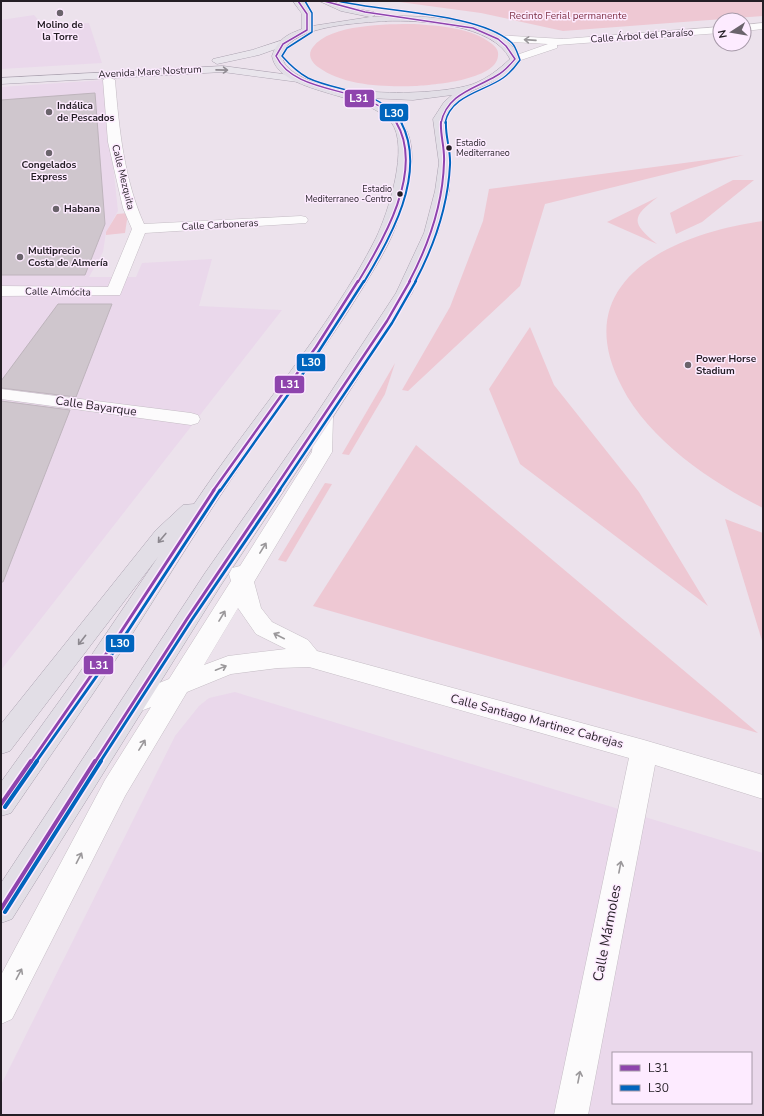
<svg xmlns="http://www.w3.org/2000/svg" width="764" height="1116" viewBox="0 0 764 1116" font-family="'Nunito Sans',sans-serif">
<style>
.built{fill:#ead8eb;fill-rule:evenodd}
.green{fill:#eec8d3}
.building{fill:#cfc6cd;stroke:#beb4bc}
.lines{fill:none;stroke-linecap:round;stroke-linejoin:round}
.minor-casing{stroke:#c5bdc5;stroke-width:1}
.tertiary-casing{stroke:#c5bdc5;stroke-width:1}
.primary-casing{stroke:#aba2b0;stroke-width:1}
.trunk-casing{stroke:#aba2b0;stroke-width:1}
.minor{fill:#fcfbfc;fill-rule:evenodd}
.tertiary{fill:#fcfbfc;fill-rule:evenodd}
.primary{fill:#e9e5ec;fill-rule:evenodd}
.trunk{fill:#e2dee6;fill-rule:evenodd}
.bus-1-far4-casing{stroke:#fdebff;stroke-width:3}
.bus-1-far3-casing{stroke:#fdebff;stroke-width:4}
.bus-1-far2-casing{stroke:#fdebff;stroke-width:5}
.bus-1-far1-casing{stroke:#fdebff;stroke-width:6}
.bus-1-casing{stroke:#fdebff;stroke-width:7}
.bus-2-far4-casing{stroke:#fdebff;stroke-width:3}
.bus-2-far3-casing{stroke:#fdebff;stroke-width:4}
.bus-2-far2-casing{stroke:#fdebff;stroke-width:5}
.bus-2-far1-casing{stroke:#fdebff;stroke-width:6}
.bus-2-casing{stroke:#fdebff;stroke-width:7}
.bus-1-far4{stroke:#8e44ad;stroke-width:1.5}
.bus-1-far3{stroke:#8e44ad;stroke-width:2}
.bus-1-far2{stroke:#8e44ad;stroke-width:2.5}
.bus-1-far1{stroke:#8e44ad;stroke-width:3}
.bus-1{stroke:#8e44ad;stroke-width:4}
.bus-2-far4{stroke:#0065bd;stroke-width:1.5}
.bus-2-far3{stroke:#0065bd;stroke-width:2}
.bus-2-far2{stroke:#0065bd;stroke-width:2.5}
.bus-2-far1{stroke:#0065bd;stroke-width:3}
.bus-2{stroke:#0065bd;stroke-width:4}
.oneway{stroke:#9b989b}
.oneway2{stroke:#908b92}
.oneway3{stroke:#8c888f}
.poi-dot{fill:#6a636b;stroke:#fdebff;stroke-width:1.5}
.bus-dot{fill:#241e25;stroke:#fdebff;stroke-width:1.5}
.labels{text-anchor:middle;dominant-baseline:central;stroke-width:3;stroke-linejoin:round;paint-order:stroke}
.far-bus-label{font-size:9px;fill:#241e25;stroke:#fdebff;text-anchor:start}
.far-park-label{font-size:10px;fill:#803448;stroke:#fdebff}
.far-poi-label{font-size:10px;font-weight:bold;fill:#241e25;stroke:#fdebff;text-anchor:start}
.far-street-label{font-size:10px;fill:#241e25;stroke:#fdebff}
.street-label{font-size:12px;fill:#241e25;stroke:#fdebff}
.near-street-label{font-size:14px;fill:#241e25;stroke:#fdebff}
.line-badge{stroke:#fdebff;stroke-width:1.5}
.badge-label{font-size:11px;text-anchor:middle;font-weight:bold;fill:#fff}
</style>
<rect width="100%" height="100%" fill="#ece2ec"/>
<g class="built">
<path d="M34 15 39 21 50 26 89 23 102 63 1 69V20Z"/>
<path d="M104 80 118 211 106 232 103 252 89 277H136L142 263 212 259 199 306 282 310 1 670V87Z"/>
<path d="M235 692 763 853V1115H1V1085L175 736 199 706 209 698ZM613 1053H751V1103H613Z"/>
</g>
<g class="green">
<path d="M392 1H763V16L563 31 481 13Z"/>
<path d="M414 24C439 26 471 27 492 44 496 47 499 51 498 56 496 80 433 85 415 86 384 87 344 86 318 67 311 62 307 54 313 47 330 24 388 24 414 24Z"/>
<path d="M744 155 545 204 520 286 408 391 402 390 450 307 483 221 489 189Z"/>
<path d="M733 180H754L702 222 676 234 670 213Z"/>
<path d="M658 197C631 217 631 223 657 244L607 222Z"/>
<path d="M128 213 125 233 106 235V232L117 214Z"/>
<path d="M763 221V508C712 483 648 439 622 387 565 279 676 233 763 221Z"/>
<path d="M530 327 554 385 639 492 708 606 520 464 489 389Z"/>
<path d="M395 363 385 394 349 455 342 454Z"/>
<path d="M416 445 758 733 313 606Z"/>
<path d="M325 483 332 484 286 562 278 560Z"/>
<path d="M725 519 763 533V644Z"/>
</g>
<g class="building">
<path d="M95 93 105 224 85 275H1V100Z"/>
<path d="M58 304H112L76 397 1 388V381Z"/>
<path d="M1 401 70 410 3 582H1Z"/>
</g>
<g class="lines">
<g class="minor-casing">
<g id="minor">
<path d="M109 77 115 80C119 129 124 179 144 224L301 216 306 217 308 220 306 223 145 233 120 295 1 296V286L108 287 132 229 123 208 108 142 103 80Z"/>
<path d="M1 389 191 413 198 415 200 419 198 423 191 425 1 399Z"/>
<path d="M324 411 331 413 333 417 332 452 254 582 261 608 272 622 308 640 317 651 644 740 763 775V799L655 765 588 1115H554L629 758 309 667 278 668 231 674 187 692 125 796 12 1019 1 1024V975L105 780 151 707 133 714 124 711 120 704 124 697 169 679 231 581 229 574 232 568 240 566 312 452 315 417 317 413ZM238 608 256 634 286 649 228 656 204 665Z"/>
</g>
</g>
<g class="tertiary-casing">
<g id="tertiary">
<path d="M763 23V29L744 31V25Z"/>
<path d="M720 27V33L557 45V48L515 62 511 61 510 59 511 57 548 44 496 41 491 38 496 35 563 39Z"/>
</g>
</g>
<g class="primary-casing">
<g id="primary">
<path d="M283 40 288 43 287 45 259 55 217 64 212 61 213 59 252 50Z"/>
<path d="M223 66 298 76 304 79 298 82 223 72 1 84V78Z"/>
</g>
</g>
<g class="trunk-casing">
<path id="trunk" d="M293 1H303C310 8 313 16 312 26L370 17 341 11 319 1H332L346 7 374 12 376 14 372 17C408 14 473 17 503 38 511 43 516 51 520 59L504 77 472 91 453 106 445 119 451 163 449 191 438 233 412 293 333 417 221 585 12 919 1 923V883L205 573 315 416 396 293 424 233 435 191 439 163 433 119 444 102 452 95 413 100 368 98C426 120 415 169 399 217 391 243 376 266 362 289 326 348 284 402 245 459 202 521 163 586 122 650 86 705 48 759 11 813L1 816V782L76 678 158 557 10 751 1 754V724L156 530 183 505 194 504C252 417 329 331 376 238 388 213 410 146 391 122 365 91 279 95 272 56 278 39 286 35 302 29V14ZM386 21C421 20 493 24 510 59 498 70 488 78 473 84 436 97 310 99 285 64 283 61 282 57 283 53 293 25 361 23 386 21Z"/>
</g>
<use href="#minor" class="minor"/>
<use href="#tertiary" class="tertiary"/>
<use href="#primary" class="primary"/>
<use href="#trunk" class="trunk"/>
<g class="bus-1-far4-casing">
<g id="bus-1-far4">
<path d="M298 1 307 14V30L283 44 276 56C297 99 373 83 397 123"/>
<path d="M324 1 365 12 473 28 498 39 506 46 515 59C509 66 504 72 496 76 474 89 447 94 441 123"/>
</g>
</g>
<g class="bus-1-far3-casing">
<g id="bus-1-far3">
<path d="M358 282C383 241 425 170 396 122"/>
<path d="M409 282C428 246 443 203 444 162 445 148 440 135 441 122"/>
</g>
</g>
<g class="bus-1-far2-casing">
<g id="bus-1-far2">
<path d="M213 491 316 347 358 281"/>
<path d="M273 491 387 321 410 281"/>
</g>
</g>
<g class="bus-1-far1-casing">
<g id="bus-1-far1">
<path d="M31 762 115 641 214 490"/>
<path d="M95 762 187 619 274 490"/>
</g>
</g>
<g class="bus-1-casing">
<g id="bus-1">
<path d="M1 804 31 761"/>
<path d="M1 909 95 761"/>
</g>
</g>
<g class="bus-2-far4-casing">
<g id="bus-2-far4">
<path d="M305 1 312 13V32L287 48 282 56C290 65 297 72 308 78 337 92 385 91 402 123"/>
<path d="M338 1C383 12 481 13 512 43 516 47 518 55 520 60 515 67 510 73 503 78 483 92 451 95 445 123"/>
</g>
</g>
<g class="bus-2-far3-casing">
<g id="bus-2-far3">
<path d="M364 282C390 239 428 173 401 122"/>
<path d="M415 282C434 246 448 205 450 165 451 150 445 136 446 122"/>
</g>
</g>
<g class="bus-2-far2-casing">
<g id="bus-2-far2">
<path d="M220 491 319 351 364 281"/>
<path d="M279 491 392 323 416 281"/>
</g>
</g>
<g class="bus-2-far1-casing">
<g id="bus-2-far1">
<path d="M36 762 120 643 220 490"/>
<path d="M100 762 191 621 280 490"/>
</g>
</g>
<g class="bus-2-casing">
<g id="bus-2">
<path d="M5 807 37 761"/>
<path d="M5 912 101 761"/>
</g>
</g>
<use href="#bus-1-far4" class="bus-1-far4"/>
<use href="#bus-1-far3" class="bus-1-far3"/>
<use href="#bus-1-far2" class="bus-1-far2"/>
<use href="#bus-1-far1" class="bus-1-far1"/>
<use href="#bus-1" class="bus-1"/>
<use href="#bus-2-far4" class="bus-2-far4"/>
<use href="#bus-2-far3" class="bus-2-far3"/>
<use href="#bus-2-far2" class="bus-2-far2"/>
<use href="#bus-2-far1" class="bus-2-far1"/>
<use href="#bus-2" class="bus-2"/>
</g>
<defs><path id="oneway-shaft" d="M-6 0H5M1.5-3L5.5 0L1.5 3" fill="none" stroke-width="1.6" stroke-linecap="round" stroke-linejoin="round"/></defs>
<g class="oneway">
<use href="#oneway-shaft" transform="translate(530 40) rotate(-176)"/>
<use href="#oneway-shaft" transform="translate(263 548) rotate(-58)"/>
<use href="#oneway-shaft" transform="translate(222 616) rotate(-59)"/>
<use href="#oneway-shaft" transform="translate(279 636) rotate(-153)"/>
<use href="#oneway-shaft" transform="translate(221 668) rotate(-22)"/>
<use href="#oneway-shaft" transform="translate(142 745) rotate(-58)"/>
<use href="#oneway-shaft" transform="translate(79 858) rotate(-63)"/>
<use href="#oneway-shaft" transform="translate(620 867) rotate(-79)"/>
<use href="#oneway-shaft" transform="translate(19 974) rotate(-62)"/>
<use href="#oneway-shaft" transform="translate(579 1077) rotate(-79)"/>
</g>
<use class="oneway2" href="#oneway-shaft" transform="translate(222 70) rotate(1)"/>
<g class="oneway3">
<use href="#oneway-shaft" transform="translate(162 538) rotate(130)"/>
<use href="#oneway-shaft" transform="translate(82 640) rotate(128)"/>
</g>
<g class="poi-dot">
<circle cx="60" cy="13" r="4"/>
<circle cx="49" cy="112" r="4"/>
<circle cx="49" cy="153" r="4"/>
<circle cx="56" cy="209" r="4"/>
<circle cx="20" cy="257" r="4"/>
<circle cx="688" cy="365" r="4"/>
</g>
<g class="bus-dot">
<circle cx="449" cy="148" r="3.5"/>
<circle cx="400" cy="194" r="3.5"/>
</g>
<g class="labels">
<g class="far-bus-label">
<text x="456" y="143">Estadio<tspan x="456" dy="10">Mediterraneo</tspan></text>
<text x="392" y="189" text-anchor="end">Estadio<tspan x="392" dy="10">Mediterraneo -Centro</tspan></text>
</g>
<g class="far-park-label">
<text x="568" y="16">Recinto Ferial permanente</text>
</g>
<g class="far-poi-label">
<text x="60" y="25" text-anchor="middle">Molino de<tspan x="60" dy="12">la Torre</tspan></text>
<text x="57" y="106">Indálica<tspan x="57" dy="12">de Pescados</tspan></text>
<text x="49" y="165" text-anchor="middle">Congelados<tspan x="49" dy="12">Express</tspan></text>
<text x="64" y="209">Habana</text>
<text x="28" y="251">Multiprecio<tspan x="28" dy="12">Costa de Almería</tspan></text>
<text x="696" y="359">Power Horse<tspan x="696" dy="12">Stadium</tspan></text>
</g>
<g class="far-street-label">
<text transform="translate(642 36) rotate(-4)">Calle Árbol del Paraíso</text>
<text transform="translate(150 72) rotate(-3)">Avenida Mare Nostrum</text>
<text transform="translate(123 177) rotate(76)">Calle Mezquita</text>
<text transform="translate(220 225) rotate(-3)">Calle Carboneras</text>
<text transform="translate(58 292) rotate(1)">Calle Almócita</text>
</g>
<g class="street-label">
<text transform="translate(96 406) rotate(8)">Calle Bayarque</text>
<text transform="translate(537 721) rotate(15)">Calle Santiago Martinez Cabrejas</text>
</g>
<g class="near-street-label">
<text transform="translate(607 933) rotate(-79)">Calle Mármoles</text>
</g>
</g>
<g class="line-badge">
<rect x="344" y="89" width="31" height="19" rx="4" fill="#8e44ad"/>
<rect x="379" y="103" width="30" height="19" rx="4" fill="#0065bd"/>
<rect x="296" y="353" width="30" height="19" rx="4" fill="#0065bd"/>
<rect x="274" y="375" width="31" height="19" rx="4" fill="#8e44ad"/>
<rect x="105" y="634" width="30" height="19" rx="4" fill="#0065bd"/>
<rect x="83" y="655" width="31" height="20" rx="4" fill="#8e44ad"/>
</g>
<g class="badge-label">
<text x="359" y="102">L31</text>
<text x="394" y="117">L30</text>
<text x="311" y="366">L30</text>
<text x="290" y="388">L31</text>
<text x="120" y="647">L30</text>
<text x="99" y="669">L31</text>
</g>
<rect width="764" height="1116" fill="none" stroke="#241e25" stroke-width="4"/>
<rect x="612" y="1052" width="140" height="52" fill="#fdebff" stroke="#a699a8"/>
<rect x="620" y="1065" width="20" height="6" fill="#8e44ad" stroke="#a699a8"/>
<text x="648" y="1072" font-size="12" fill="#241e25">L31</text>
<rect x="620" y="1085" width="20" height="6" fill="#0065bd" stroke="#a699a8"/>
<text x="648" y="1092" font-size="12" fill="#241e25">L30</text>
<g transform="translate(732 32) rotate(258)"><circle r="19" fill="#fdebff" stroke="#a699a8"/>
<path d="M0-3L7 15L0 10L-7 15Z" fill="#6a636b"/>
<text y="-6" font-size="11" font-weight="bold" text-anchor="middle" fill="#241e25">N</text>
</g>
</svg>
